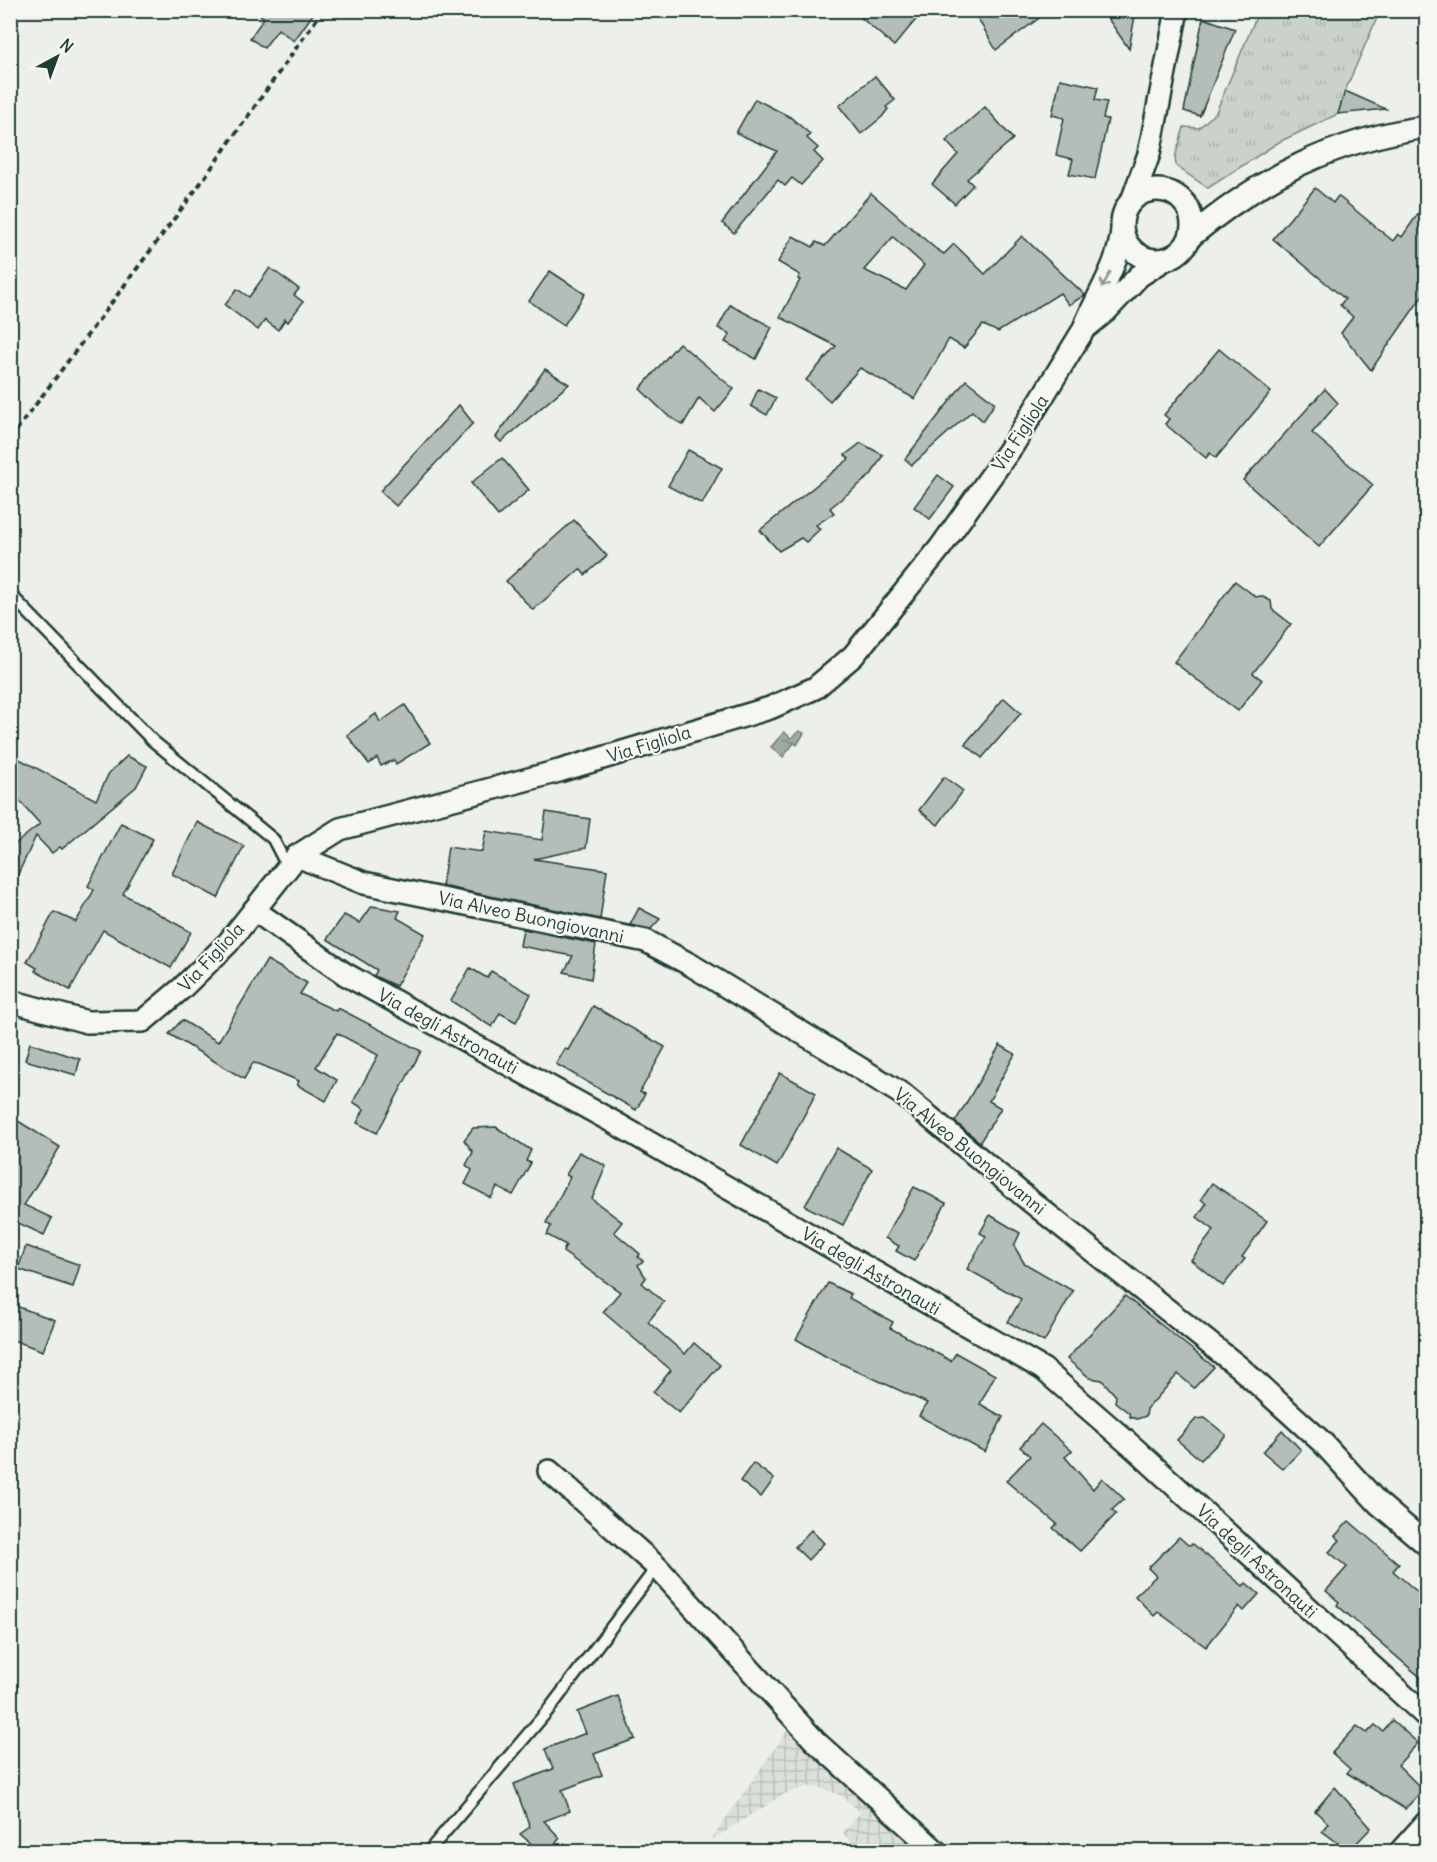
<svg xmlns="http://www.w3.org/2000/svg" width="1437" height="1862" viewBox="0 0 1437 1862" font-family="Delius,sans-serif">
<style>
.industrial{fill:url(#industrial-grid)}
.grass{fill:url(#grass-tufts);stroke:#758880;stroke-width:1.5}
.water{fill:url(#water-ripples);stroke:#6c7e77;stroke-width:1.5}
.building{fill:#b4bdb8;stroke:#1f3d34;stroke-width:1.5;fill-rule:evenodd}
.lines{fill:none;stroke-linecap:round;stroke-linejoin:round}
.lane-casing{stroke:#1f3d34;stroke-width:15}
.street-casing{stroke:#1f3d34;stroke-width:26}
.path{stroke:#1f3d34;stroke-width:4;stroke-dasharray:6 4.5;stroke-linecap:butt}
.lane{stroke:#f6f6f2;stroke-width:10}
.street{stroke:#f6f6f2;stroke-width:21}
.oneway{stroke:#8a9a93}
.labels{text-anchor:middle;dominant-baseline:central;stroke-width:4.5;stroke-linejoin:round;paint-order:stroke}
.street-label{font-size:18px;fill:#1f3d34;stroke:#f6f6f2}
</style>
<defs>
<pattern id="industrial-grid" width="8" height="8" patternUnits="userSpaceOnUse" patternTransform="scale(1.5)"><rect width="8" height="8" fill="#dce0db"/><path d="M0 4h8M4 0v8" fill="none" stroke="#bcc1bd"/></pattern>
<pattern id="grass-tufts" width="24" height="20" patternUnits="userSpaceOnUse" patternTransform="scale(1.5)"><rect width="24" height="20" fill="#cbd2cc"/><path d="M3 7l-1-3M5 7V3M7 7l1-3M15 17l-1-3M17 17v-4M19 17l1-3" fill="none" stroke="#aeb5b0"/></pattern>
<pattern id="water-ripples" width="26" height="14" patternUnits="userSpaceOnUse" patternTransform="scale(1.5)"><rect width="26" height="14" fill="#9faaa4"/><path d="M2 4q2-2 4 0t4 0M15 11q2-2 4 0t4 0" fill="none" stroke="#818c86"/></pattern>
</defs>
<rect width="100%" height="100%" fill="#edefea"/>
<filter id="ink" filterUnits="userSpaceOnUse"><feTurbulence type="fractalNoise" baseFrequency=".0167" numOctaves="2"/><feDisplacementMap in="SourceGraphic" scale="12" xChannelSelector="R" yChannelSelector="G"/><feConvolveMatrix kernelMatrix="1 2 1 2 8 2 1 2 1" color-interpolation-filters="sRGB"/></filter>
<g filter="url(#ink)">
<path class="industrial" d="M787 1731 916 1851H862L842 1833 861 1812 838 1794 818 1787H806L784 1794 710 1841Z"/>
<path class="grass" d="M1272 11H1380L1345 91 1338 114 1279 142 1208 188 1176 166 1175 157 1184 127 1199 128 1216 112 1257 15 1269 18Z"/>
<path class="water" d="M799 731 804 733 797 745 794 743 783 757 771 747 784 732 791 738Z"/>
<g class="building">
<path d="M254 10H316L294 41 278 29 264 48 250 38 264 18Z"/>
<path d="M852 10H924L894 46Z"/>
<path d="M973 10H1050L996 50Z"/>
<path d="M1102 10H1136L1129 49Z"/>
<path d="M1203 18 1235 29 1200 116 1184 111Z"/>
<path d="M875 76 895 100 886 107 888 109 882 117 861 134 839 106Z"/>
<path d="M1060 79 1098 87 1095 100 1107 102 1103 118 1108 119 1095 179 1069 174 1073 159 1056 155 1064 118 1052 115Z"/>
<path d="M1345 91 1386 109 1338 114Z"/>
<path d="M755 99 790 117 810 134 807 138 818 148 814 152 823 161 801 185 792 178 785 186 778 180 734 233 722 223 777 151 736 133Z"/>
<path d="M985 107 1013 139 967 179 973 185 955 204 932 184 958 154 946 141Z"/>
<path d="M1315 188 1333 203 1338 196 1393 241 1398 234 1402 237 1426 202V291L1371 370 1341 333 1353 317 1340 305 1345 299 1273 239Z"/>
<path d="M871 193 936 249 944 254 954 244 985 274 1022 236 1085 295 1069 305 1060 293 998 332 983 325 964 348 949 339 915 399 860 368 830 401 806 380 836 346 780 317 800 280 798 279 800 275 778 262 793 236 813 247 816 242 825 246ZM893 237 924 265 906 290 864 270Z"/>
<path d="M270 268 299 289 294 295 303 302 288 322 285 319 278 330 265 320 258 330 225 305 237 289 249 297Z"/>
<path d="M550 271 585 294 564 325 529 301Z"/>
<path d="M730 305 772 327 756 359 725 342 730 334 718 328Z"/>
<path d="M679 343 734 389 715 412 699 398 683 425 667 415 640 389Z"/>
<path d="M1219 349 1271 392 1216 458 1210 453 1206 458 1165 424 1169 419 1164 415Z"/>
<path d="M545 369 569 384 501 442 496 437Z"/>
<path d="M966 380 995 403 983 421 972 411 912 465 905 459Z"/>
<path d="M758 389 776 398 767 415 751 406Z"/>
<path d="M1325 389 1338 403 1312 433 1373 485 1319 547 1243 480Z"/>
<path d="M459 405 473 423 396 506 380 491Z"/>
<path d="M861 443 883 455 871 475 830 508 834 513 816 525 820 529 806 542 801 538 779 551 760 530 849 459 845 455Z"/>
<path d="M688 450 722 468 702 504 668 486Z"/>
<path d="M502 458 529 490 498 516 471 483Z"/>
<path d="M938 475 954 487 930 519 914 507Z"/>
<path d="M574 520 607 556 585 575 580 569 533 610 506 581Z"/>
<path d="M1235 581 1256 597 1261 596 1271 601 1272 609 1291 624 1253 673 1262 680 1238 711 1174 662Z"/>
<path d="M1004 698 1021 713 982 758 965 744Z"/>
<path d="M405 705 430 743 396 764 394 760 381 766 377 758 369 764 347 735 376 714 380 722Z"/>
<path d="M10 754 96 800 109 773 127 756 147 766 136 787 62 849 60 847 52 853 36 836 10 891V848L40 824 10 790Z"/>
<path d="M944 777 963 791 938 825 919 810Z"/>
<path d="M546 812 590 819 586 848 534 859 607 870 600 919 442 886 448 847 482 852 486 831 542 840Z"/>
<path d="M197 822 244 846 218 898 172 874Z"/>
<path d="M121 823 153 839 123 894 191 932 171 968 103 930 70 990 35 971 37 968 27 962 54 912 76 922 94 890 88 886Z"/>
<path d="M372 906 400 911 397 918 425 934 396 986 374 976 377 970 327 939 344 915 360 923Z"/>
<path d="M639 908 660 919 651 929 630 925Z"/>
<path d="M523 929 596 944 591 979 564 972 573 956 520 946Z"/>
<path d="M267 960 307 983 300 994 336 1011 338 1008 421 1051 377 1133 357 1123 364 1109 353 1102 378 1055 337 1033 316 1067 337 1080 326 1101 297 1085 299 1081 259 1064 253 1063 244 1079 169 1034 182 1020 218 1042Z"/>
<path d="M470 968 487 978 491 971 531 994 516 1022 500 1013 492 1027 451 1001Z"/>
<path d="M593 1006 665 1047 640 1092 645 1094 636 1110 556 1064 565 1049 568 1050Z"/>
<path d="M30 1043 80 1059 76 1075 25 1060Z"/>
<path d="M1000 1045 1015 1054 989 1101 1001 1108 980 1142 955 1122Z"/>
<path d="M780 1073 816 1093 777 1166 741 1145Z"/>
<path d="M10 1116 60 1147 24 1205 52 1218 44 1235 14 1221 10 1226Z"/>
<path d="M496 1127 531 1150 526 1161 531 1163 513 1195 497 1187 491 1198 465 1184 472 1170 466 1165 473 1152 464 1140 473 1128Z"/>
<path d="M836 1148 872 1169 843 1225 805 1206Z"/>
<path d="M579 1152 606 1166 592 1199 622 1222 614 1232 640 1254 638 1257 643 1261 638 1265 646 1278 642 1283 664 1302 648 1322 685 1354 694 1343 720 1365 679 1413 653 1392 671 1370 603 1312 620 1292 563 1252 566 1245 547 1235 551 1226 546 1223 570 1177 566 1175Z"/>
<path d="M1212 1183 1267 1221 1242 1257 1245 1259 1223 1286 1191 1260 1214 1230 1197 1217 1206 1204 1201 1199Z"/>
<path d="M914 1187 946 1203 914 1261 896 1251 899 1246 885 1238Z"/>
<path d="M990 1215 1020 1233 1014 1246 1024 1263 1073 1291 1044 1342 1008 1322 1021 1299 967 1269 986 1236 980 1233Z"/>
<path d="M26 1246 80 1265 73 1287 18 1269Z"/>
<path d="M828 1283 851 1294 849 1298 893 1322 890 1328 951 1361 956 1353 995 1375 980 1404 1003 1417 985 1452 919 1416 927 1403 825 1356 796 1339Z"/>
<path d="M1125 1296 1214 1367 1194 1388 1178 1374 1147 1409 1146 1416 1137 1419 1130 1417 1129 1413 1115 1402 1116 1396 1102 1380 1090 1378 1067 1359Z"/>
<path d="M10 1304 55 1320 43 1351 10 1339Z"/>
<path d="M1205 1418 1226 1435 1201 1460 1177 1440 1196 1419Z"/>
<path d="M1041 1424 1072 1451 1065 1457 1093 1489 1102 1478 1124 1499 1112 1510 1116 1514 1080 1551 1053 1528 1057 1524 1006 1481 1030 1456 1020 1447Z"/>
<path d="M1282 1430 1301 1450 1283 1469 1263 1452Z"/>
<path d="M753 1463 774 1479 761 1497 740 1481Z"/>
<path d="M1349 1521 1399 1564 1393 1571 1426 1599V1682L1337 1605 1339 1602 1326 1591 1347 1567 1329 1552 1340 1540 1335 1536Z"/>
<path d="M811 1530 824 1543 808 1560 795 1547Z"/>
<path d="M1179 1537 1188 1545 1193 1544 1243 1586 1246 1583 1259 1594 1244 1611 1239 1606 1206 1647 1158 1612 1154 1616 1135 1596 1156 1576 1148 1568Z"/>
<path d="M618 1696 635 1739 594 1754 602 1775 562 1790 570 1811 544 1821 560 1838 549 1851H540L520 1834 530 1827 514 1784 553 1769 545 1749 586 1733 577 1712Z"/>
<path d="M1392 1720 1418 1743 1398 1765 1423 1790 1405 1809 1347 1773 1350 1769 1332 1753 1357 1726 1367 1733 1375 1725 1383 1731Z"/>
<path d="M1335 1787 1371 1828 1349 1851 1322 1831 1328 1823 1315 1811Z"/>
</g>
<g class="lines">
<g class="lane-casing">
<g id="lane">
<path d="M10 594 153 741 273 839 288 868"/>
<path d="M428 1852 550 1708 657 1567"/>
</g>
</g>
<g class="street-casing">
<g id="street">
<circle cx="1157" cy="225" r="35"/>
<path d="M1133 198 1149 154 1177 10"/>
<path d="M1190 237C1262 177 1333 140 1426 127"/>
<path d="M1084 328C1097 295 1119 265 1122 230"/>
<path d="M297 856 364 883 646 941 691 965 902 1094 1029 1200 1239 1367 1322 1442 1378 1503 1426 1544"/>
<path d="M254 910 345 974 615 1123 1043 1369 1135 1449 1426 1716"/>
<path d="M10 1001 87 1022 143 1021 181 989 228 943 297 856 340 829 559 771 770 708 815 688 853 656 940 548 1013 445 1084 329 1106 311 1139 276 1164 260"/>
<path d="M549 1471 657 1567 815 1741 937 1852"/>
<path d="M1400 1852 1426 1823"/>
</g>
</g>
<path class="path" d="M10 439 200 184 323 10"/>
<use href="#lane" class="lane"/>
<use href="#street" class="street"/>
</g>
<defs><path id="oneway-shaft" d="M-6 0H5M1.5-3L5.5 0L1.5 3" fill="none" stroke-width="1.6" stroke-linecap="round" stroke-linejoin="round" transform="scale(1.5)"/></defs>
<use class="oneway" href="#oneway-shaft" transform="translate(1106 280) rotate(119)"/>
</g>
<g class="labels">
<g class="street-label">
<text transform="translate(1020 433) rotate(-57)">Via Figliola</text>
<text transform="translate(649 744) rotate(-17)">Via Figliola</text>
<text transform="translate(531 917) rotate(12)">Via Alveo Buongiovanni</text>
<text transform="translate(211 957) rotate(-47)">Via Figliola</text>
<text transform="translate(448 1031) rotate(29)">Via degli Astronauti</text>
<text transform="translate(970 1151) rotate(39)">Via Alveo Buongiovanni</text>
<text transform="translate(871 1271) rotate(30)">Via degli Astronauti</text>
<text transform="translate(1257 1561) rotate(43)">Via degli Astronauti</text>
</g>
</g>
<rect width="1437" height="1862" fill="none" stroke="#f6f6f2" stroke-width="36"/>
<rect x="18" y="18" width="1401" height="1826" fill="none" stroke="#1f3d34" stroke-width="2" filter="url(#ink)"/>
<g transform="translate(57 57) rotate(41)" stroke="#f6f6f2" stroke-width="4.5" paint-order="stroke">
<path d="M0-4.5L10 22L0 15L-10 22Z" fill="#1f3d34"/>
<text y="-9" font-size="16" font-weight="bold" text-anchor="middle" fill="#1f3d34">N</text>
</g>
</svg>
